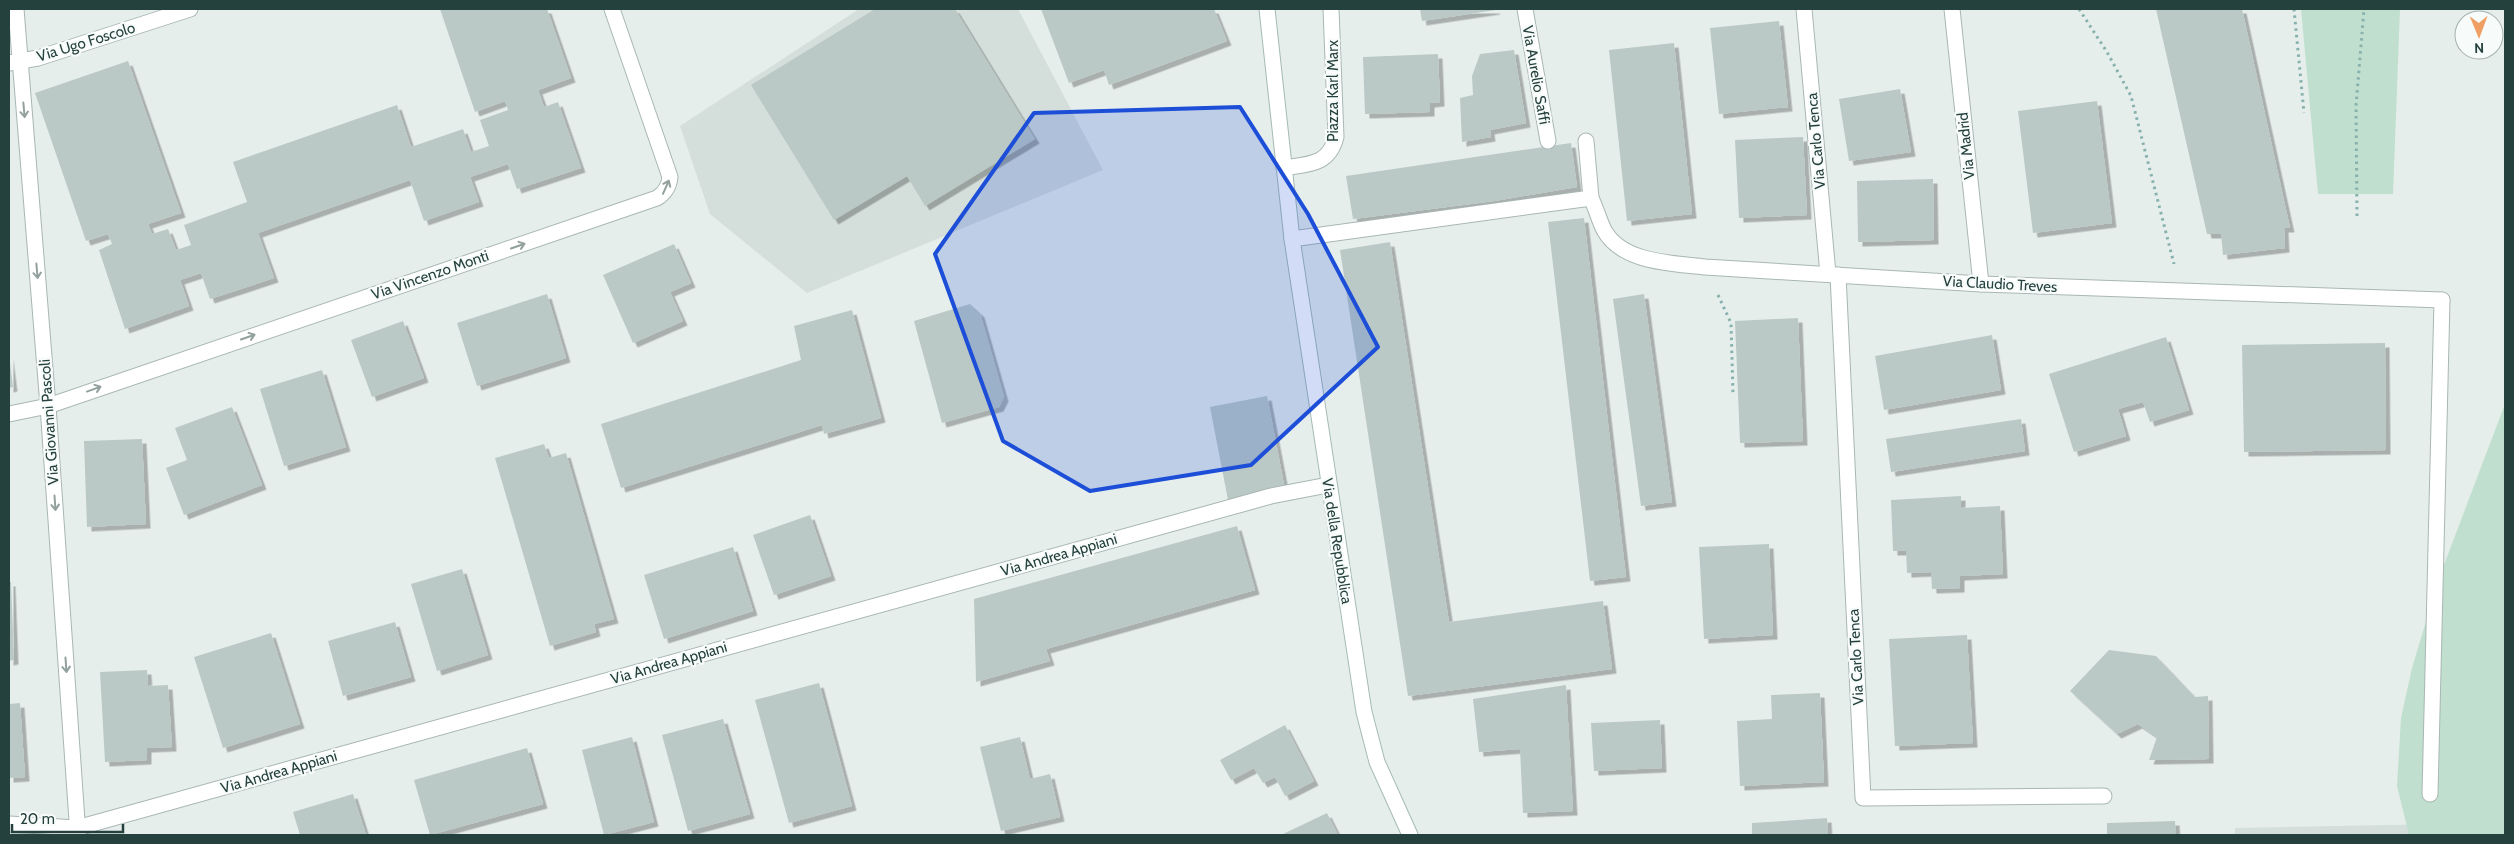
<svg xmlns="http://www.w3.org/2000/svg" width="2514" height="844" viewBox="0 0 2514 844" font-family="Cabin,sans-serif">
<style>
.built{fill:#d4dedb}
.green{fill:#c0dfce}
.building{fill:#bbc9c6;filter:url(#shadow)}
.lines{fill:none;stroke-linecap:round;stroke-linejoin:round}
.lane-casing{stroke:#a8b7b4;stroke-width:17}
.street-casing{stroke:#a8b7b4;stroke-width:17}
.secondary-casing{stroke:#a4bab6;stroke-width:17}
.path{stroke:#87b1ac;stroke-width:3;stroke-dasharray:2.5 4;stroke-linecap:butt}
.lane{stroke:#fff;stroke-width:15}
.street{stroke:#fff;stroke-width:15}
.secondary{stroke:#fff;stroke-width:15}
.oneway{stroke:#92a09e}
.marked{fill:#1d4ed8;fill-opacity:0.2;stroke:#1d4ed8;stroke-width:4;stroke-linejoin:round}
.labels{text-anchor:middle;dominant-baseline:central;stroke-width:4.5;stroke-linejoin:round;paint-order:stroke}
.street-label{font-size:15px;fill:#25413e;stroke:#f7fbf9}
</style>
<defs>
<filter id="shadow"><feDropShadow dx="4.5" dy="4.5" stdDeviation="0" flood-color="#0004"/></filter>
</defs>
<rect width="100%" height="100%" fill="#e6eeec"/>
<g class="built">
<path d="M859 9H1018L1103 170 807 293 710 214 680 126Z"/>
<path d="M2438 824V835H2235V828Z"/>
</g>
<g class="green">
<path d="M2301 9H2400L2393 194H2318Z"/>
<path d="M2505 404V835H2409L2397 786 2401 718 2412 668 2439 578Z"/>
</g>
<g class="building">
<path d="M440 9H547L571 78 538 90 544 107 558 102 581 168 517 189 508 164 470 177 479 202 424 221 410 180 258 233 274 278 210 299 201 273 180 280 189 306 125 329 99 250 112 244 108 234 86 241 35 93 128 61 181 213 148 224 152 234 168 229 176 250 191 245 184 225 247 202 233 162 397 105 411 147 463 129 471 152 489 146 480 120 508 110 505 101 475 112Z"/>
<path d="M875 9H955L1035 139 925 206 907 176 834 220 751 85Z"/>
<path d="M1041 9H1214L1227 41 1109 85 1104 70 1069 83Z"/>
<path d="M1420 9H1495L1496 10 1422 21Z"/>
<path d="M2156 9H2242L2290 228H2284L2285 248 2223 255 2221 234H2207Z"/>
<path d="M1779 21 1788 107 1719 114 1710 28Z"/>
<path d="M1674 43 1692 214 1627 221 1609 50Z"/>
<path d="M1514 50 1526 123 1490 130 1491 137 1462 142 1460 98 1473 95 1472 76 1480 54Z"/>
<path d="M1438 54 1440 102 1430 103V112L1365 114 1363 57Z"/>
<path d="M1900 89 1911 152 1849 161 1839 99Z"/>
<path d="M2097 101 2112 223 2033 233 2018 111Z"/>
<path d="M1803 137 1807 215 1739 218 1735 140Z"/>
<path d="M1571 143 1577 187 1494 201 1353 219 1346 176Z"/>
<path d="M1933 179 1934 240 1858 242 1857 181Z"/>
<path d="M1584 218 1626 577 1590 581 1548 222Z"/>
<path d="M1390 242 1449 622 1603 601 1612 669 1408 696 1340 250Z"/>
<path d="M674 244 691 283 670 292 683 321 633 343 603 275Z"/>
<path d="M547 294 566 358 477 386 457 323Z"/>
<path d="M1644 294 1672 502 1641 506 1613 299Z"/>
<path d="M970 304 980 313 1004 397 999 407 942 423 914 321Z"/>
<path d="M852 310 881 418 824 434 822 425 621 488 601 424 801 360 794 326Z"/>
<path d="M1798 318 1803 441 1740 443 1735 321Z"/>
<path d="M403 321 424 378 372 397 351 340Z"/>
<path d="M1992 335 2001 390 1884 410 1875 356Z"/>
<path d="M2166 337 2189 410 2150 422 2143 402 2118 409 2126 436 2074 452 2049 374Z"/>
<path d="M2385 343 2386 450 2244 452 2242 345Z"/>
<path d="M9 355 13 387 9 388Z"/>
<path d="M322 370 346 447 284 466 260 389Z"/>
<path d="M1267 396 1285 490 1228 500 1210 407Z"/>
<path d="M232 407 262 485 184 515 166 468 187 460 175 428Z"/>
<path d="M2021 419 2025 451 1891 472 1886 439Z"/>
<path d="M142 439 146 524 87 527 84 441Z"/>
<path d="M544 444 549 458 566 453 614 619 594 624 596 632 550 646 495 458Z"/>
<path d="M1961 496V508L2000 506 2003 574 1960 576V588L1932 589 1931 572 1907 573 1906 551H1893L1891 500Z"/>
<path d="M810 515 831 576 774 595 753 535Z"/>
<path d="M1237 526 1255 590 1046 649 1050 661 976 682 974 599Z"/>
<path d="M1769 544 1773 635 1704 639 1699 547Z"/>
<path d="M733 547 753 611 664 639 644 575Z"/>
<path d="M462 569 488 655 437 671 411 584Z"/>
<path d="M9 582H11L14 660 9 661Z"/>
<path d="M395 622 411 677 343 696 328 641Z"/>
<path d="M271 633 300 724 223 748 194 657Z"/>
<path d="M1967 635 1973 743 1895 746 1889 639Z"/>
<path d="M2109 650 2156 656 2195 697 2208 696 2209 759 2149 760 2157 737 2138 724 2117 734 2070 691Z"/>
<path d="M147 670 148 686 168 685 172 747 147 748V760L105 762 100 672Z"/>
<path d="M819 683 852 806 789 823 755 700Z"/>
<path d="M1566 685 1573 811 1523 813 1520 749 1479 752 1473 699Z"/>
<path d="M1820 693 1824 782 1740 786 1737 721 1772 719 1771 695Z"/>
<path d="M20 703 25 777 9 778V704Z"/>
<path d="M723 719 750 814 688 831 662 735Z"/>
<path d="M1660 720 1662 768 1594 771 1591 723Z"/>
<path d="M1285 725 1314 781 1285 796 1275 777 1263 783 1254 768 1231 780 1220 760Z"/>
<path d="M632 737 654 822 604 835 582 750Z"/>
<path d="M1020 737 1030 779 1050 774 1060 817 1001 831 980 747Z"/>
<path d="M527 748 543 804 430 835 414 780Z"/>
<path d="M353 794 366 835H300L293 812Z"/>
<path d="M1327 813 1338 835H1281Z"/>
<path d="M1827 818 1828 835H1752V823Z"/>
<path d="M2175 821 2176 835H2107V823Z"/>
</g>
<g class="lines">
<g class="lane-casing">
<g id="lane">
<path d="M1292 239 1591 198 1586 141"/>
<path d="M2430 794 2442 300"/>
</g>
</g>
<g class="street-casing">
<g id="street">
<path d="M16 9 48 406 78 835"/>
<path d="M1525 9 1548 141"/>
<path d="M1804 9 1828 274"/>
<path d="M1952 9 1981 284"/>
<path d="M9 63 38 58 190 9"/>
<path d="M1284 168C1309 164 1329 165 1336 137L1331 9"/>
<path d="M1591 198C1596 208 1599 220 1604 230 1622 263 1672 263 1705 267L1981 284 2442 300"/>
<path d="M1838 275 1863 798 2104 796"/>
<path d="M9 414 48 406 657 198C665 193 669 187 670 177L612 9"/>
<path d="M9 824 77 828 1271 496 1328 485"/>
</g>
</g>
<g class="secondary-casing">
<path id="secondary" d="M1267 9 1292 239 1364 712 1377 762 1410 835"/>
</g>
<g class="path">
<path d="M2079 9 2107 52 2131 96 2174 264"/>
<path d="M2294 9 2304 113"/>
<path d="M2357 216 2356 106 2364 9"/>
<path d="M1718 295 1731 323 1733 394"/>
</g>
<use href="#lane" class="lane"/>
<use href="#street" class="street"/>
<use href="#secondary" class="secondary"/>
</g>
<defs><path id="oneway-shaft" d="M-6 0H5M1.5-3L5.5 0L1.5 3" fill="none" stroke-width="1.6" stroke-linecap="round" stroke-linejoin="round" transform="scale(1.25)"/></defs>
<g class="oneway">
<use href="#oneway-shaft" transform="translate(24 110) rotate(85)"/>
<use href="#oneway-shaft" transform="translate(666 187) rotate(-66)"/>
<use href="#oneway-shaft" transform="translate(518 246) rotate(-19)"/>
<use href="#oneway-shaft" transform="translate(37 271) rotate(85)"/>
<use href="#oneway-shaft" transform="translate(248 337) rotate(-19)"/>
<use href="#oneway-shaft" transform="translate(94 389) rotate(-20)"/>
<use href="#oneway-shaft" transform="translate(55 503) rotate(86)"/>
<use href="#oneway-shaft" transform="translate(66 665) rotate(86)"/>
</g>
<path class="marked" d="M1240 107 1308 214 1378 347 1251 465 1090 491 1003 441 935 254 1034 113Z"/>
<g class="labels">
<g class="street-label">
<text transform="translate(86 42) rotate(-17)">Via Ugo Foscolo</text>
<text transform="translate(1536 75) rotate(80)">Via Aurelio Saffi</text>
<text transform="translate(1333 91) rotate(-90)">Piazza Karl Marx</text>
<text transform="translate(1816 141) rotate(-95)">Via Carlo Tenca</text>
<text transform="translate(1966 146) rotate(-96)">Via Madrid</text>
<text transform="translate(430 275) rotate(-19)">Via Vincenzo Monti</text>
<text transform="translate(2000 284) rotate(3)">Via Claudio Treves</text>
<text transform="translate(49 422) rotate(-94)">Via Giovanni Pascoli</text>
<text transform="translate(1337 541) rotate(81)">Via della Repubblica</text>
<text transform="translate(1059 555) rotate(-16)">Via Andrea Appiani</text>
<text transform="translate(1856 657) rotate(-93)">Via Carlo Tenca</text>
<text transform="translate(669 663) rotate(-16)">Via Andrea Appiani</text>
<text transform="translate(279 772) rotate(-16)">Via Andrea Appiani</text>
</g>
</g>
<rect width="2514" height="844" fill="none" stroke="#25413e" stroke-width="20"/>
<g transform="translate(2479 35) rotate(179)"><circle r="24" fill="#f7fbf9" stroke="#a3b1ae"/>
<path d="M0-4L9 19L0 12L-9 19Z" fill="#ef9f63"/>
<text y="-8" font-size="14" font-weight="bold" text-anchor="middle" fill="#25413e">N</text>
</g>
<path d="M12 824v8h111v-8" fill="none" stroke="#25413e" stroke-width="2.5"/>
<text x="20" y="824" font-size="15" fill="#25413e" stroke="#f7fbf9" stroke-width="4" paint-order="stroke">20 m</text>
</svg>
